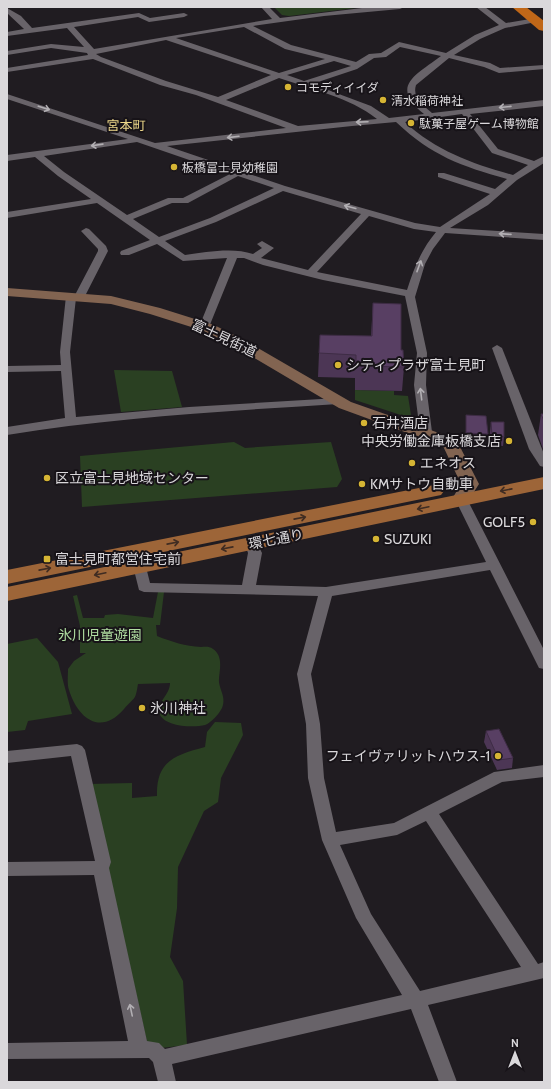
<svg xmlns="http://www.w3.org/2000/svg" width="551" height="1089" viewBox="0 0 551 1089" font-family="Cabin,'Noto Sans JP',sans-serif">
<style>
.green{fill:#2a4022}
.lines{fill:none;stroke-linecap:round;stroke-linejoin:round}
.street{fill:#686369;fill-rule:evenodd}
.secondary{fill:#826451;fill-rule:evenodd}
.primary{fill:#9d6538;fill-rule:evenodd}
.highway{fill:#c06718;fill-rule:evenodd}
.wall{fill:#4c3655}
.building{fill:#583f63;stroke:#3e2c45}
.oneway{stroke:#b2afb3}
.oneway2{stroke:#3f2c22}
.poi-dot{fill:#d6b534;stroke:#171318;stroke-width:1.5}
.labels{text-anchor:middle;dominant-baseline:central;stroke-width:4;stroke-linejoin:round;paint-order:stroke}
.far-poi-label{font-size:12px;fill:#dad8db;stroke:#171318;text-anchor:start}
.far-neighbourhood-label{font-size:13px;fill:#eed88a;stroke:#171318}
.street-label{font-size:14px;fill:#dad8db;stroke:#171318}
.poi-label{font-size:14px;fill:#dad8db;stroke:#171318;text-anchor:start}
.park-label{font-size:14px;fill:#b1dfa2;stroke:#171318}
</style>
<rect width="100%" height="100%" fill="#201c21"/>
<g class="green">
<path d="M274 7H364L289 16 282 15Z"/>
<path d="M114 370 172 371 182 407 121 412Z"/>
<path d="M355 390 394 391V395L408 396 411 415 407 417 355 400Z"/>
<path d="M234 442 245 448 331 442 342 479 337 487 82 507 80 456Z"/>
<path d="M158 592H164L160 625H156L157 636C172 642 185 646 201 647 205 647 209 646 213 649 223 656 220 668 219 679 218 688 227 697 222 708 219 714 211 723 205 725 194 728 162 727 159 712 157 702 170 695 170 683L138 684C135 702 135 696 124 709 101 736 78 719 69 690 67 684 68 676 68 669L74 661 86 653H80V626L73 596 77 595 83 618H104L105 615 118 614 153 618Z"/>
<path d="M37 638 58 662 72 714 28 721 25 730 7 732V644Z"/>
<path d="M215 722 241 723 243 735 221 778 218 802 204 811 178 867 177 908 170 957 183 981 187 1045 161 1048 147 1042 89 784 132 783V798L157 796C156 761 175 755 205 747L207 732Z"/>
</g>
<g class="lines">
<g class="street">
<path d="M261 7H269L280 18 362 8 404 7 400 9 324 16 253 26 291 45 356 62 369 54 381 53 399 42 446 53 475 35 499 25 476 7H485L506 23 536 18 540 20 536 22 505 28 480 39 454 55 490 63 500 68 544 65V69L499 73 484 67 449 58 416 85C412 98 423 105 432 113L544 100V106L470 114 498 149 534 161 544 156V163L517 180 488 205 450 228 544 234V240L445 233 433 249 425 264 415 297 427 353 426 385 432 432 430 435 426 436 420 432 414 385 417 353 405 296 323 280 263 265 244 258H237L209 327 204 330 199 327 227 258 183 261 157 244 129 255H121L120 253 121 251 150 240 97 203 7 218V212L91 199 58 176 35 157 7 161V155L128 139 7 99V94L155 143 286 128 196 95 160 85 93 59 7 72V68L88 55 87 53 51 48 7 55V51L51 44 84 47 67 28 7 36V32L24 29 7 13V8L21 16 32 28 139 13 150 18 184 13 188 15 184 17 149 22 138 17 74 27 94 49 272 19ZM244 27 285 49 325 59 279 73 176 38ZM166 40 271 75 218 97 166 81 101 57 96 54ZM400 47 441 56C416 75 389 86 424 114L389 118 371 106 312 84 357 69 374 58 386 57ZM334 61 351 66 304 81 287 75ZM279 78C311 89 349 97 377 119L298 126 226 100ZM462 114 492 153 528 165 513 175C473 164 436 151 405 122ZM396 122C432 156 461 166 507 179L495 189 444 173H438V177L490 194 440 227 415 223 285 186 167 146 352 126ZM137 142 230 174 183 198H168L127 215 64 172 44 156ZM238 176 274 188 210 218 159 237 133 219 172 203H188ZM283 191 361 214 308 270 261 258 274 248 262 241 257 244 262 248 253 254C233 247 206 252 185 255L165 241 216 222ZM369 216 414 229 436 232C421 250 414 268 407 290L317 272Z"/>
<path d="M86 228 89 229 106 246 108 251 85 296 80 299 76 298 70 352 76 417 189 407 338 398 344 401 338 404C227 411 116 417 7 435V427L65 418 61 371 7 372V366L61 365 60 352 66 296 71 293 75 295 98 251V249L81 231Z"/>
<path d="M497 345 502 348 544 454V467L540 466 529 449 492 348Z"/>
<path d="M461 495 467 499 544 650V669L539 668 490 570 332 596 311 674 320 724 324 778 336 832 394 823 494 772 544 765V777L502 782 439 814 538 964 544 962V978L428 1005 457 1082H439L411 1009 172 1064 176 1082H158L153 1062 149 1058 7 1059V1043L128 1041 94 875 7 876V862L95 861 71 756 7 763V751L77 744 82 746 85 750 111 862 109 868 147 1041 159 1043 165 1049 402 995 356 918 322 840 308 778 306 724 297 674 318 596 144 592 139 590 133 566 135 563H145L150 583 242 585 248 553 245 544 246 541H256L262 553 256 585 326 587 486 562 455 499ZM426 821 521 967 420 991 371 914 340 845 397 835Z"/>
</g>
<path class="secondary" d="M7 288 111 296 160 308 214 325 246 341 351 402 456 439 479 484 467 503 461 504 455 503 452 499 461 484 443 446 339 408 236 347 204 331 150 314 111 304 7 296Z"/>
<g class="primary">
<path d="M544 477V489L7 601V587Z"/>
<path d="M434 485 441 487 444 491 441 495 7 584V570Z"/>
</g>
<path class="highway" d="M512 7H526L544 21V31L539 30Z"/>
</g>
<g class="wall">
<path d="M373 303 401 350 404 367 402 391 355 390V378L318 377 319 353 371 336Z"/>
<path d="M541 414H544V449H543L538 435Z"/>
<path d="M466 415 488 434 487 439 466 438Z"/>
<path d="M491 422 504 437 503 446 491 445 490 432Z"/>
<path d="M486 731 513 758 512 768 497 770 484 742Z"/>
</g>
<g class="building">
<path d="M373 303 401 304V350H403L404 367 356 366V355L319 353 320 335 372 336Z"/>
<path d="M541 414H544V421Z"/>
<path d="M466 415 486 416 488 434 466 433Z"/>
<path d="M491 422H504V437L492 435Z"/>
<path d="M499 729 513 758 499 760 486 731Z"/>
</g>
<defs><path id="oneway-shaft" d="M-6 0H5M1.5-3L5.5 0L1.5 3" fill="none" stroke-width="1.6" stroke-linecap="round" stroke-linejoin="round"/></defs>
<g class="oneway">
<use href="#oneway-shaft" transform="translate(505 107) rotate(174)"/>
<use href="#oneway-shaft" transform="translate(44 108) rotate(18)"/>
<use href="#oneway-shaft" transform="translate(362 122) rotate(178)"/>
<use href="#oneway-shaft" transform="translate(233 137) rotate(173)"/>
<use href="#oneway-shaft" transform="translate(97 145) rotate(172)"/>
<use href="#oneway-shaft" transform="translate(350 207) rotate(-165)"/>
<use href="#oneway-shaft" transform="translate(505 234) rotate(-176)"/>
<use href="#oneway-shaft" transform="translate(419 266) rotate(-70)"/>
<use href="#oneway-shaft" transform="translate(421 394) rotate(-97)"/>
<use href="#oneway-shaft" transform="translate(131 1010) rotate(-102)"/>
</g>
<g class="oneway2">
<use href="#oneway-shaft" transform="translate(506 490) rotate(169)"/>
<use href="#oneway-shaft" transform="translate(423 508) rotate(168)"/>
<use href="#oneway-shaft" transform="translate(300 518) rotate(-11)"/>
<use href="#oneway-shaft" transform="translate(173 543) rotate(-11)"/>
<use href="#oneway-shaft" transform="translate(227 548) rotate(169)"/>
<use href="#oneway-shaft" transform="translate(45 569) rotate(-11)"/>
<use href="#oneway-shaft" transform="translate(100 574) rotate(168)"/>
</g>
<g class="poi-dot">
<circle cx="288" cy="87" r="4"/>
<circle cx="383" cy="100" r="4"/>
<circle cx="411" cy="123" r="4"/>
<circle cx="174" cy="167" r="4"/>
<circle cx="338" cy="365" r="4"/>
<circle cx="364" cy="423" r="4"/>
<circle cx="509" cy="441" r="4"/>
<circle cx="412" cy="463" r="4"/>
<circle cx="47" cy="478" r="4"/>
<circle cx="362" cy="484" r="4"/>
<circle cx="533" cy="522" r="4"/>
<circle cx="376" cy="539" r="4"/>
<rect x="43" y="555" width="8" height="8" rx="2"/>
<circle cx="142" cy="708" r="4"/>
<circle cx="498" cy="756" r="4"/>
</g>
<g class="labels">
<g class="far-poi-label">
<text x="296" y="87">コモディイイダ</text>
<text x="391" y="100">清水稲荷神社</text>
<text x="419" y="123">駄菓子屋ゲーム博物館</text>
<text x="182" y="167">板橋富士見幼稚園</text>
</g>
<g class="far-neighbourhood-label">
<text x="126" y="125">宮本町</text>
</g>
<g class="street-label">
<text transform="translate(224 338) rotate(25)">富士見街道</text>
<text transform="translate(276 539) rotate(-11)">環七通り</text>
</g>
<g class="poi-label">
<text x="346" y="365">シティプラザ富士見町</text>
<text x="372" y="423">石井酒店</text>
<text x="501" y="441" text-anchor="end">中央労働金庫板橋支店</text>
<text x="420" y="463">エネオス</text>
<text x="55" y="478">区立富士見地域センター</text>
<text x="370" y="484">KMサトウ自動車</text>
<text x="525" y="522" text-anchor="end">GOLF5</text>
<text x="384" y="539">SUZUKI</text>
<text x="55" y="559">富士見町都営住宅前</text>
<text x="150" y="708">氷川神社</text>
<text x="490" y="756" text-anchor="end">フェイヴァリットハウス-1</text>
</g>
<g class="park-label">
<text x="100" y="635">氷川児童遊園</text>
</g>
</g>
<rect width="551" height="1089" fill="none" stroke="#dad8db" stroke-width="16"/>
<g transform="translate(515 1053)" stroke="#171318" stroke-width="3" paint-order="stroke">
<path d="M0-3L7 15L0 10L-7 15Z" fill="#dad8db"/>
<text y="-6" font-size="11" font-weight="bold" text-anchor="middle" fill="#dad8db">N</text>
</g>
</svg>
